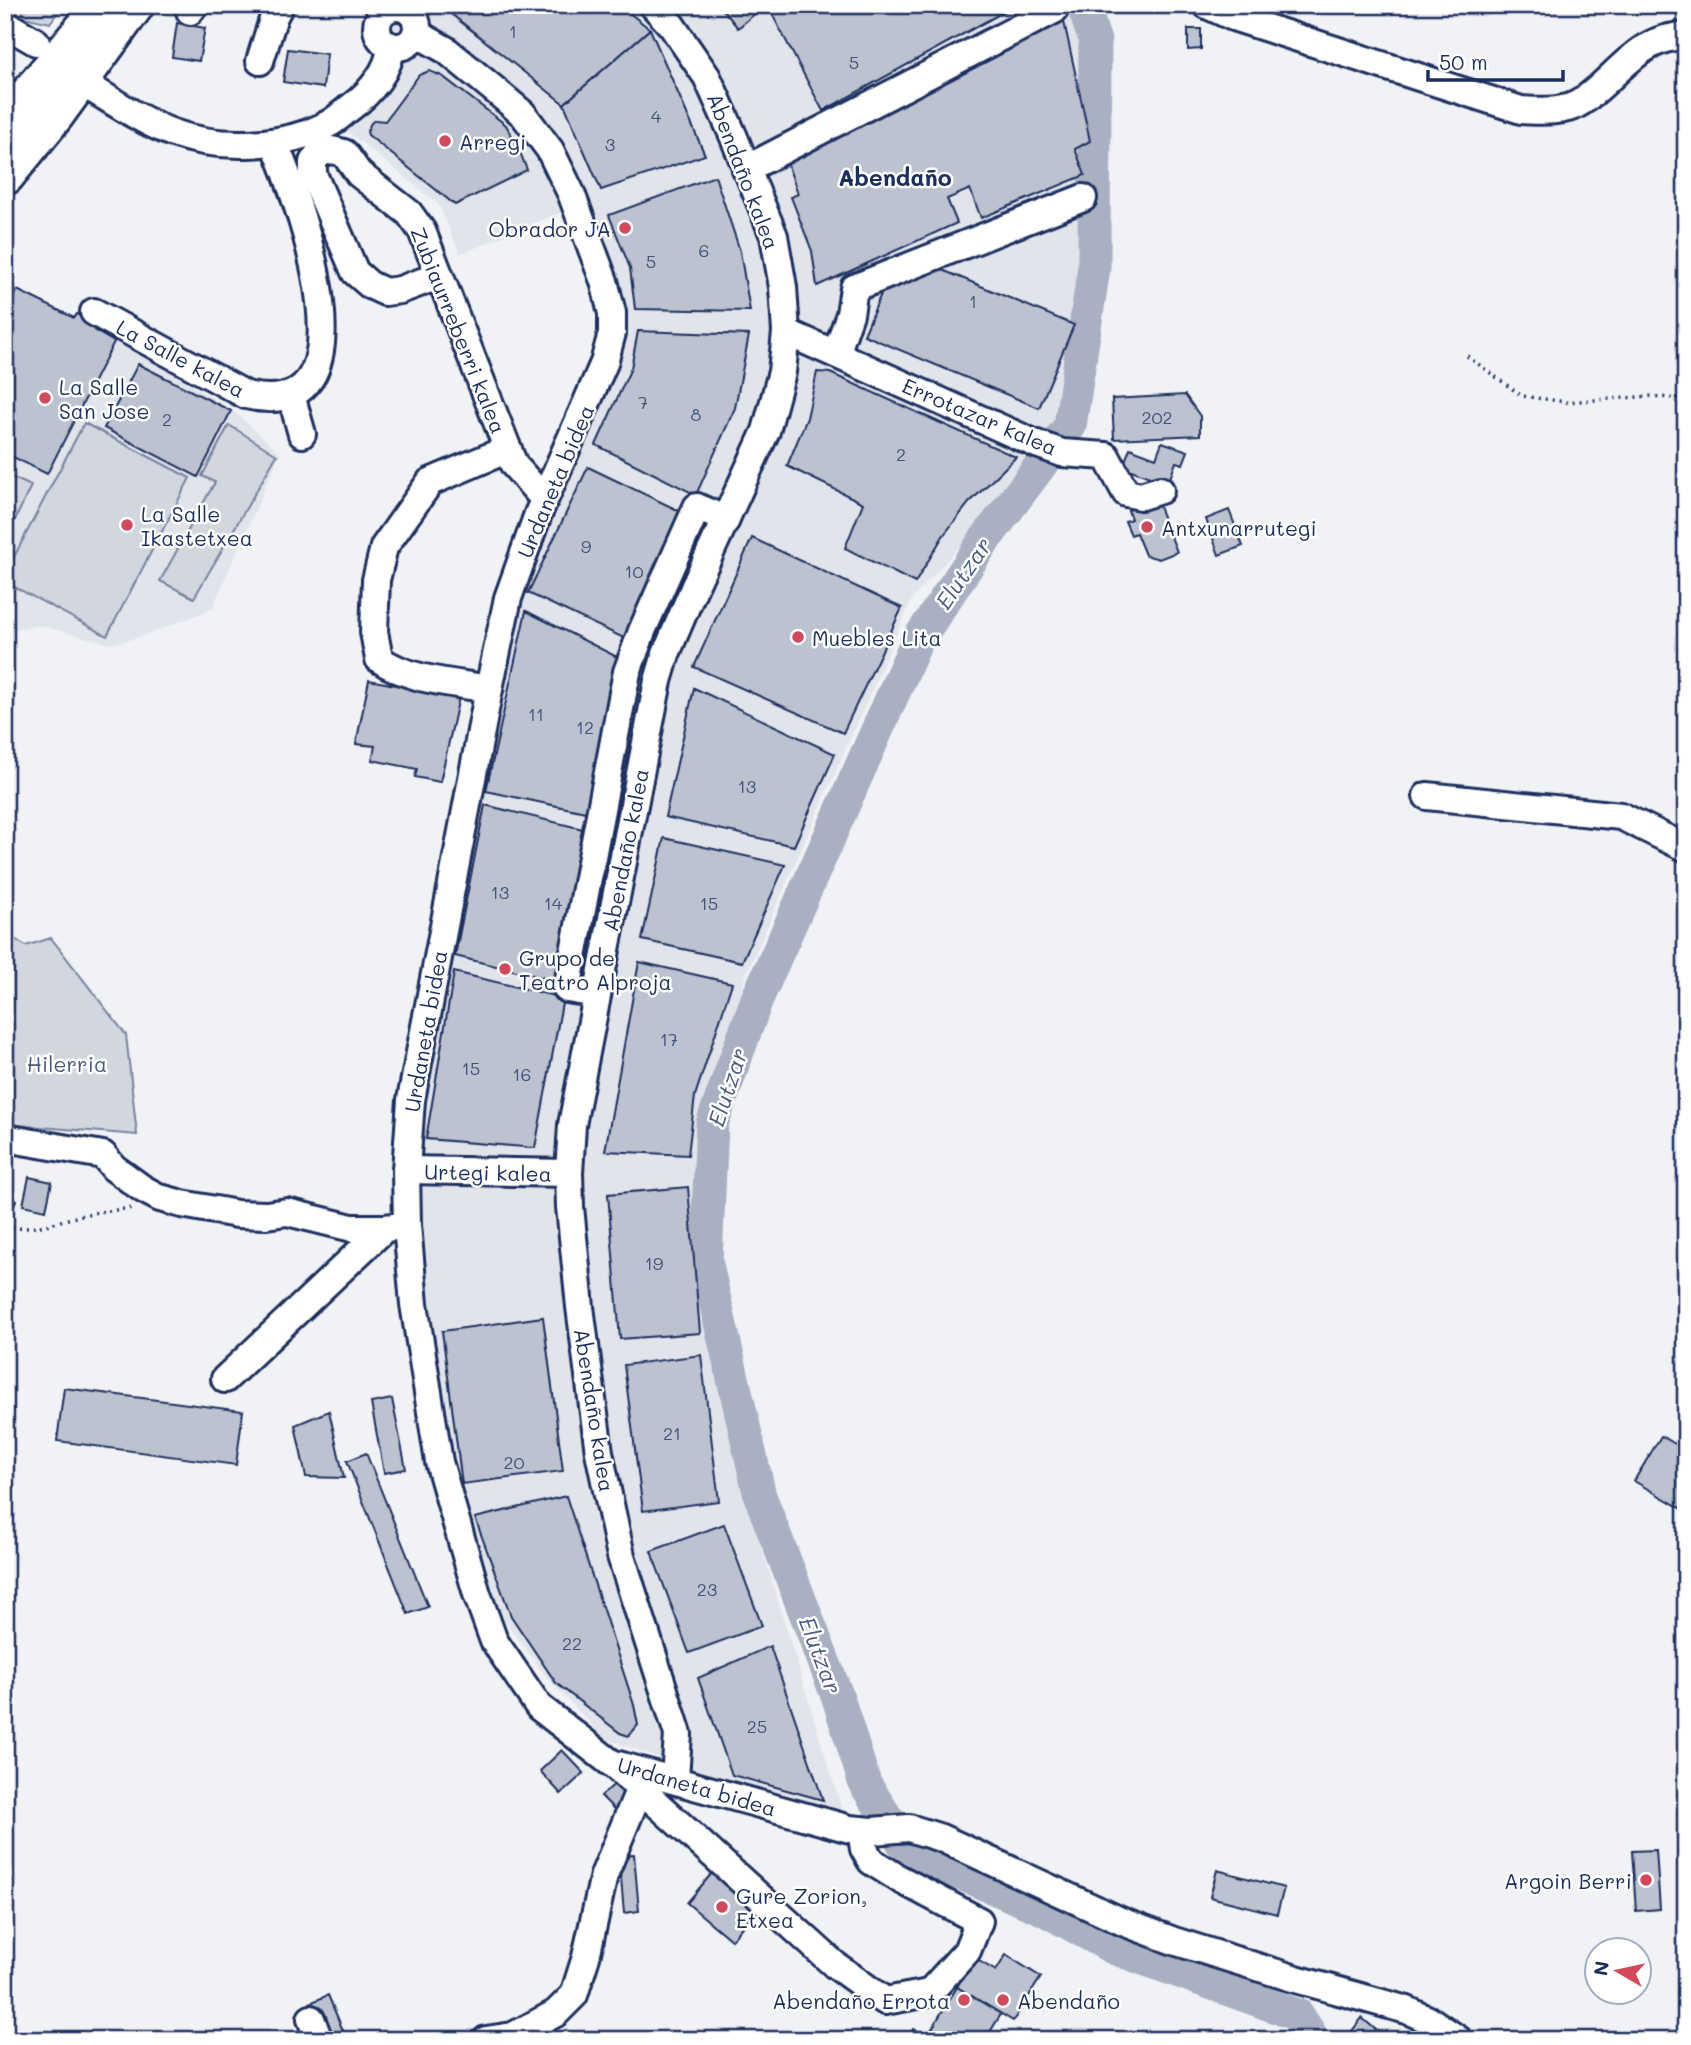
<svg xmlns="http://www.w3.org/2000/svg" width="1691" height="2045" viewBox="0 0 1691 2045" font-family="Mali,sans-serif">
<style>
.built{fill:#e1e4ea}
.green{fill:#d2d6df;stroke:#76829e;stroke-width:2}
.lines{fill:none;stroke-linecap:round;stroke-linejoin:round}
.river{stroke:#a8b0c2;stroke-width:33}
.building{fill:#bcc2d0;stroke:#1b2f5e;stroke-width:2}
.minor-casing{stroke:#1b2f5e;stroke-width:32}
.highway-casing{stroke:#1b2f5e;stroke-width:44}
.path{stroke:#1b2f5e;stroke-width:3.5;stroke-dasharray:2 5;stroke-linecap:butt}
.minor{stroke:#fff;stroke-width:26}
.highway{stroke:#fff;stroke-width:38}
.poi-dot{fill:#d1495b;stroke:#fff;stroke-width:2.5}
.labels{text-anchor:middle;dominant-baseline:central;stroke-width:5;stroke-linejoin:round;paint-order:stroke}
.number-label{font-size:18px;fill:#43547a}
.poi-label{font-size:21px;fill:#1b2f5e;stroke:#fff;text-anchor:start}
.street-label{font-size:21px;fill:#1b2f5e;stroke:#fff}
.park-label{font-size:21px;fill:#49597e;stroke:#fff}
.neighbourhood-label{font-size:23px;font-weight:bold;fill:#1b2f5e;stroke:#fff}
.water-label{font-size:23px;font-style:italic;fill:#4c5c81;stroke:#fff}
</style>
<rect width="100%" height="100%" fill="#f1f2f5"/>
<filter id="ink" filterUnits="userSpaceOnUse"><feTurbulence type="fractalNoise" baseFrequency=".0143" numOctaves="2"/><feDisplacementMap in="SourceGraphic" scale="14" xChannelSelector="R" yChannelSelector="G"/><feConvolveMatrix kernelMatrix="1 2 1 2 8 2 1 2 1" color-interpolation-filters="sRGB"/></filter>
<g filter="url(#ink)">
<g class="built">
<path d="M396 5H1101L1109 37 1113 152 1097 336 1032 467 912 599 744 979 715 1191 733 1334 747 1500 842 1810 716 1779 604 1738 549 1680 486 1597 455 1467 409 1255 411 1141 522 568 618 352 587 202 460 254 438 204 347 131Z"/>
<path d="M14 287 113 336 236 413 280 453 212 609 137 638 110 644 38 625 5 631V302Z"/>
</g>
<g class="green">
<path d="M21 5H63L50 23 24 17Z"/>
<path d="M84 423 190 478 107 636 5 582V574Z"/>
<path d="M229 425 277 455 194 598 160 581 215 482 202 476Z"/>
<path d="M5 474 31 486 7 537 5 536Z"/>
<path d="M5 933 26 946 51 938 126 1035 137 1135 5 1124Z"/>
</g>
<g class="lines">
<path class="river" d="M1083 5 1095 41 1094 268 1070 426 984 541 916 643 757 999 712 1124 706 1261 760 1496 838 1698 865 1784 909 1852 1045 1910 1113 1948 1298 2015 1314 2040"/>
</g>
<g class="building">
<path d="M446 5H619L650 29 564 104 445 9Z"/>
<path d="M719 5H765L738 28Z"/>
<path d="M790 5H1016L823 111 772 14Z"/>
<path d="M1063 17 1090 141 1075 149 1085 175 981 218 970 189 947 199 957 223 817 286 812 251 791 197 798 194 785 157Z"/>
<path d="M177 23 205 28 199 61 172 57Z"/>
<path d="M650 29 705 155 601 190 564 104Z"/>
<path d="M1188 29H1201V49L1188 50Z"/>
<path d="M288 49 327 54 323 88 283 82Z"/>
<path d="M429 71 442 76 506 125 518 147 527 170 455 205 368 135 367 131 371 123 375 120 385 121 419 75Z"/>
<path d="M715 176 740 251 750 311 635 309 630 268 609 215Z"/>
<path d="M928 264 1074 325 1039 408 864 335 885 284Z"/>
<path d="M17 290 74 318 77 314 99 325 95 331 114 342 47 474 5 453V311Z"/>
<path d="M638 331 749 335 735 408 696 495 596 445 631 368Z"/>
<path d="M138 364 231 411 198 477 104 428Z"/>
<path d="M817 372 830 373 1016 457 969 503 943 536 915 583 845 548 863 503 787 466 807 418Z"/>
<path d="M1185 395 1200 416V435L1114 439 1112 399Z"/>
<path d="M1162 442 1188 451 1183 464 1176 462 1168 484 1123 467 1130 448 1156 458Z"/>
<path d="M588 467 690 516 630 641 528 593Z"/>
<path d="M1156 499 1177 552 1159 559 1145 555 1136 533 1131 535 1125 521 1131 519 1128 510Z"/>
<path d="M1229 510 1243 546 1219 555 1206 519Z"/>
<path d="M752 538 902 608 843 733 694 667Z"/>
<path d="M526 611 625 661 595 814 486 791Z"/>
<path d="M369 680 459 697 440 782 415 777 417 769 372 760 375 746 356 744Z"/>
<path d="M694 688 835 754 794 846 665 817Z"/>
<path d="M485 805 595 832 565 983 455 956Z"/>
<path d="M664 838 785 865 742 962 642 940Z"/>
<path d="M639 962 732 983 695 1096 688 1155 605 1151Z"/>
<path d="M454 972 563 998 535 1148 426 1139Z"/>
<path d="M29 1177 52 1182 46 1210 23 1205Z"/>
<path d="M688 1187 700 1333 620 1339 608 1194Z"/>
<path d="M5 1195 16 1200 8 1222 5 1221Z"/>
<path d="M543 1317 563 1471 462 1484 442 1331Z"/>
<path d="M701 1355 719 1501 643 1511 624 1365Z"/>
<path d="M64 1388 243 1411 236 1465 57 1441Z"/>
<path d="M392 1399 406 1469 384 1473 371 1403Z"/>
<path d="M329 1411 344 1478 306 1477 295 1425Z"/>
<path d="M1661 1436 1686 1450V1511L1634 1481Z"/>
<path d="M366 1453 428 1607 408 1614 347 1461Z"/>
<path d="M566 1496 634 1705 638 1725 629 1736 620 1733 556 1683 511 1616 475 1518Z"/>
<path d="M724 1524 762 1626 689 1653 651 1551Z"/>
<path d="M770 1646 823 1800 732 1775 698 1678Z"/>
<path d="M562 1750 584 1773 561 1794 540 1771Z"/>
<path d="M617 1782 628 1795 618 1813 601 1796Z"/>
<path d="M1656 1850 1660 1909 1636 1911 1632 1851Z"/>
<path d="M634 1854 639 1911 624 1913 619 1855Z"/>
<path d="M1217 1870 1284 1888 1277 1914 1210 1897Z"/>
<path d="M712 1873 756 1910 731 1940 687 1903Z"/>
<path d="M1006 1955 1041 1977 1013 2021 957 1987 974 1958 996 1971Z"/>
<path d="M957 1987 1001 2014 985 2040H936L928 2035Z"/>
<path d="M328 1995 347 2040H327L310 2003Z"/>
<path d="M1362 2018 1388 2040H1345Z"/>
<path d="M913 2029 928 2035 936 2040H909Z"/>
</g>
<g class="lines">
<g class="minor-casing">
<g id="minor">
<path d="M653 5 672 26 707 77 733 135 774 236 783 287 786 332 782 372 766 431 694 588 666 654 658 681 572 1125 569 1173 570 1207 580 1307 599 1452 621 1556 678 1734 675 1779"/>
<path d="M1207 5 1233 17 1521 110C1540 111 1565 113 1581 102 1617 78 1638 36 1686 36"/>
<circle cx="397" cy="27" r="20"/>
<path d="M190 11 195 5"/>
<path d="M5 24 36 42"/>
<path d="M416 33 446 50 496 91 523 114 550 150 571 193 604 281 612 313V333L604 363 538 514 508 598 489 689 411 1100 406 1170 407 1225 414 1304 439 1462 477 1594 494 1641 539 1707 611 1763 850 1829 872 1831 909 1828 941 1838 1123 1922 1174 1941 1296 1979 1407 2010 1431 2021 1459 2040"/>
<path d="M260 61 274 16 280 5"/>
<path d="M89 87C116 103 143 122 173 133 220 150 286 148 330 123 337 119 344 112 351 107 370 93 390 70 391 46"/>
<path d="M746 169 1054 10"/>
<path d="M438 276 400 290 385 292 370 285 355 272 313 174V162L319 153 332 150 344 153 359 174 409 213 422 231 514 465 544 499"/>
<path d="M94 312 246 395C382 427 298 198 274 142"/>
<path d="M786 332 1034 443 1062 453 1106 456 1126 493 1141 496 1160 490"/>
<path d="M836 354 850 314 854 288 1083 198"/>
<path d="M291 395 302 434"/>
<path d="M489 689C452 682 410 681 379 659L374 632 376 580 384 547 430 482 508 449"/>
<path d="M1427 796 1621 816 1686 848"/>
<path d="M597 994 567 989 627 672 642 631 697 507 726 520"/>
<path d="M5 1138 103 1155 114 1168 143 1189 160 1198 182 1204 237 1214 266 1215 287 1212 352 1228H385"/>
<path d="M406 1170 569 1173"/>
<path d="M225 1379 385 1228 394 1227"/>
<path d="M615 1766 835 1965 885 2001 929 1993 967 1951 979 1921 898 1878 871 1861 864 1849 861 1830"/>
<path d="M311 2019 319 2040"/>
<path d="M486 2040 513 2036 556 2013 574 1995 586 1957 604 1875 640 1788"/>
</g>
</g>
<g class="highway-casing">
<g id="highway">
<path d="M5 124 86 27 101 5"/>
<path d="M5 175 54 115 134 5"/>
</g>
</g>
<g class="path">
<path d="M429 12 430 5"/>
<path d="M1467 356 1522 396 1566 402 1652 396 1686 400"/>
<path d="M5 1227C35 1232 59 1220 88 1214 103 1211 118 1210 133 1208"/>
</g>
<use href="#minor" class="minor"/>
<use href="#highway" class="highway"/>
</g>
</g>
<g class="poi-dot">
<circle cx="445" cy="141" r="7"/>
<circle cx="625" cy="228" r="7"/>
<circle cx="45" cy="398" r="7"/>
<circle cx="127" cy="525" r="7"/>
<circle cx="1147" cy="527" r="7"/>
<circle cx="798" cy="637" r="7"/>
<circle cx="505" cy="969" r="7"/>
<circle cx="1646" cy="1880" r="7"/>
<circle cx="722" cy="1907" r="7"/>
<circle cx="964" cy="2000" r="7"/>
<circle cx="1003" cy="2000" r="7"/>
</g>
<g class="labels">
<g class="number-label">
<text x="513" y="31">1</text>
<text x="854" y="62">5</text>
<text x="656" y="116">4</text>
<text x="610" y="144">3</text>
<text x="704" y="250">6</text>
<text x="651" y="261">5</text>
<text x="973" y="301">1</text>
<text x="643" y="402">7</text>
<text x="696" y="414">8</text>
<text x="1157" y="417">202</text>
<text x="167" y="419">2</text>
<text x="901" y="454">2</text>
<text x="586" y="546">9</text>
<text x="634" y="571">10</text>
<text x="536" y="714">11</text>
<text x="585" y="727">12</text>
<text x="747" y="786">13</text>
<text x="500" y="892">13</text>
<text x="553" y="903">14</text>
<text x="709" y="903">15</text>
<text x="669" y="1039">17</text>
<text x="471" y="1068">15</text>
<text x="522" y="1074">16</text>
<text x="654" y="1263">19</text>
<text x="672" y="1433">21</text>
<text x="514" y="1462">20</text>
<text x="707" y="1589">23</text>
<text x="572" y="1643">22</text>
<text x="757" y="1726">25</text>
</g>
<g class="poi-label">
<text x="459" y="141">Arregi</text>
<text x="611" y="228" text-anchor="end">Obrador JA</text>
<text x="59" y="386">La Salle<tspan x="59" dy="24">San Jose</tspan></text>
<text x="141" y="513">La Salle<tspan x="141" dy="24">Ikastetxea</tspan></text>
<text x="1161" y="527">Antxunarrutegi</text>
<text x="812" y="637">Muebles Lita</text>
<text x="519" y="957">Grupo de<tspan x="519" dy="24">Teatro Alproja</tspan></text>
<text x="1632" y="1880" text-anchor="end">Argoin Berri</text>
<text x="736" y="1895">Gure Zorion,<tspan x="736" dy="24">Etxea</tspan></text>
<text x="950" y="2000" text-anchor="end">Abendaño Errota</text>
<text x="1017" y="2000">Abendaño</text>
</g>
<g class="street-label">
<text transform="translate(744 171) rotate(69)">Abendaño kalea</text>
<text transform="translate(459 330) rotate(68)">Zubiaurreberri kalea</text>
<text transform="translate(181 358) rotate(28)">La Salle kalea</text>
<text transform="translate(980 416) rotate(23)">Errotazar kalea</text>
<text transform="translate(555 481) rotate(-67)">Urdaneta bidea</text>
<text transform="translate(625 850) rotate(-79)">Abendaño kalea</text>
<text transform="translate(425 1031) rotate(-80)">Urdaneta bidea</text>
<text transform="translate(488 1172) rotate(1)">Urtegi kalea</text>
<text transform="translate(595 1410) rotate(81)">Abendaño kalea</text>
<text transform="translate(697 1786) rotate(16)">Urdaneta bidea</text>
</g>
<g class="park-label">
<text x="67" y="1063">Hilerria</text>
</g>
<g class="neighbourhood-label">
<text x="895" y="177">Abendaño</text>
</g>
<g class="water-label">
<text transform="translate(963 573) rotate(-56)">Elutzar</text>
<text transform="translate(727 1087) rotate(-72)">Elutzar</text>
<text transform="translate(821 1655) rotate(69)">Elutzar</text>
</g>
</g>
<rect width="1691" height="2045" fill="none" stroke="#fff" stroke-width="28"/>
<rect x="14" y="14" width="1663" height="2017" fill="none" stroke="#1b2f5e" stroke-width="2.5" filter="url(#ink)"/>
<g transform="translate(1618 1971) rotate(279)"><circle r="33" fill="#ffffff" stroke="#a4acbf" stroke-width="2"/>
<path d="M0-5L12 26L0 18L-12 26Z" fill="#d1495b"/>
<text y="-10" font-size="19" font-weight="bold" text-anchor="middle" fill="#1b2f5e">N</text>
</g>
<path d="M1428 70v10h135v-10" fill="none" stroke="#1b2f5e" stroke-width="3.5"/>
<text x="1439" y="70" font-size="21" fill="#1b2f5e" stroke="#ffffff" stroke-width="5" paint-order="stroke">50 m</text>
</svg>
